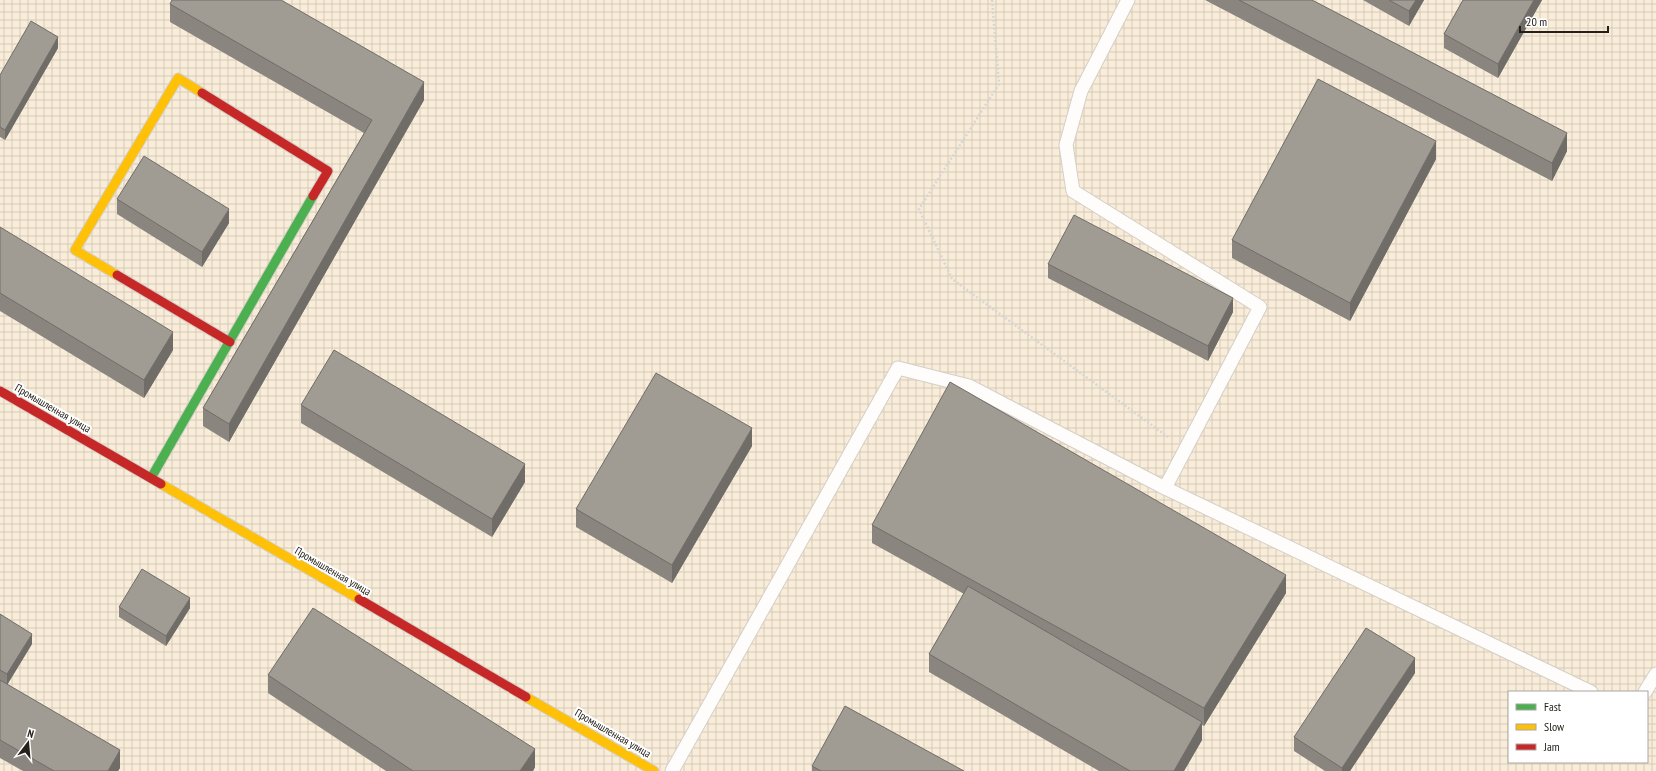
<svg xmlns="http://www.w3.org/2000/svg" width="1656" height="771" viewBox="0 0 1656 771" font-family="'PT Sans Narrow',sans-serif">
<style>
.industrial{fill:url(#industrial-grid);fill-rule:evenodd}
.lines{fill:none;stroke-linecap:round;stroke-linejoin:round}
.lane-casing{stroke:#d4cfc7;stroke-width:15}
.fast-casing{stroke:#d4cfc7;stroke-width:11}
.slow-casing{stroke:#d4cfc7;stroke-width:11}
.jam-casing{stroke:#d4cfc7;stroke-width:11}
.path{stroke:#d8d6d2;stroke-width:2.5;stroke-dasharray:2 2;stroke-linecap:butt}
.lane{stroke:#fefdfb;stroke-width:13}
.fast{stroke:#4caf50;stroke-width:9}
.slow{stroke:#ffc107;stroke-width:9}
.jam{stroke:#c62828;stroke-width:9}
.wall{fill:#8a867f}
.shaded-wall{fill:#706d68}
.building{fill:#a09c94;stroke:#706d68}
.labels{text-anchor:middle;dominant-baseline:central;stroke-width:4;stroke-linejoin:round;paint-order:stroke}
.street-label{font-size:11px;fill:#25211a;stroke:#fff}
</style>
<defs>
<pattern id="industrial-grid" width="8" height="8" patternUnits="userSpaceOnUse"><rect width="8" height="8" fill="#f9edd9"/><path d="M0 4h8M4 0v8" fill="none" stroke="#d5cbba"/></pattern>
</defs>
<rect width="100%" height="100%" fill="#f8f1e6"/>
<path class="industrial" d="M0 0H1656V771H0ZM1509 692H1647V762H1509Z"/>
<g class="lines">
<g class="lane-casing">
<g id="lane">
<path d="M1165 488 1591 692"/>
<path d="M1645 692 1656 674"/>
<path d="M672 771 898 368 969 386 1165 488 1260 307 1073 191 1066 145 1081 91 1128 0"/>
</g>
</g>
<g class="fast-casing">
<path id="fast" d="M151 478 313 196"/>
</g>
<g class="slow-casing">
<g id="slow">
<path d="M117 275 75 250 178 78 202 93"/>
<path d="M161 484 359 599"/>
<path d="M526 697 654 771"/>
</g>
</g>
<g class="jam-casing">
<g id="jam">
<path d="M202 93 328 171 313 196"/>
<path d="M117 275 230 342"/>
<path d="M0 391 161 484"/>
<path d="M359 599 526 697"/>
</g>
</g>
<path class="path" d="M992 0 999 84 919 209 952 279 1168 437"/>
<use href="#lane" class="lane"/>
<use href="#fast" class="fast"/>
<use href="#slow" class="slow"/>
<use href="#jam" class="jam"/>
</g>
<g class="wall">
<path d="M1205 0H1312L1567 151 1552 181Z"/>
<path d="M1363 0H1424L1409 26Z"/>
<path d="M1463 0H1542L1498 78 1444 48V34Z"/>
<path d="M170 4 424 100 229 442 203 426V408L364 133 170 22Z"/>
<path d="M58 48 5 140 0 137V75Z"/>
<path d="M1436 159 1350 321 1232 258V240Z"/>
<path d="M117 199 229 223 202 267 117 214Z"/>
<path d="M0 227 173 350 144 398 0 311Z"/>
<path d="M1048 264 1233 312 1208 361 1048 278Z"/>
<path d="M301 405 525 482 492 537 301 423Z"/>
<path d="M752 446 672 583 576 527V509Z"/>
<path d="M872 525 1286 593 1204 726 1202 725V740L1184 771H1099L929 672V654L964 594 872 543Z"/>
<path d="M119 607 190 608 166 646 119 617Z"/>
<path d="M0 614 32 644 7 685 0 680Z"/>
<path d="M1415 673 1350 771H1325L1294 751V737Z"/>
<path d="M268 675 535 767 533 771H386L268 693Z"/>
<path d="M0 680 120 768 118 771H23L0 758Z"/>
<path d="M812 766 964 771H812Z"/>
</g>
<g class="shaded-wall">
<path d="M1416 0H1424L1409 26V11Z"/>
<path d="M1534 0H1542L1498 78V64Z"/>
<path d="M58 37V48L5 140V130Z"/>
<path d="M424 82V100L229 442V424Z"/>
<path d="M1567 133V151L1552 181V163Z"/>
<path d="M1436 141V159L1350 321V303Z"/>
<path d="M229 209V223L202 267V252Z"/>
<path d="M1233 298V312L1208 361V346Z"/>
<path d="M173 332V350L144 398V380Z"/>
<path d="M752 428V446L672 583V565Z"/>
<path d="M525 464V482L492 537V519Z"/>
<path d="M1286 575V593L1204 726V708Z"/>
<path d="M190 598V608L166 646V636Z"/>
<path d="M32 634V644L7 685V674Z"/>
<path d="M1415 658V673L1350 771H1342V768Z"/>
<path d="M1202 722V740L1184 771H1174Z"/>
<path d="M535 749V767L533 771H520Z"/>
<path d="M120 750V768L118 771H108Z"/>
</g>
<g class="building">
<path d="M172 0H281L424 82 229 424 203 408 372 120 170 4Z"/>
<path d="M1239 0H1312L1567 133 1552 163Z"/>
<path d="M1389 0H1416L1409 11Z"/>
<path d="M1463 0H1534L1498 64 1444 34Z"/>
<path d="M31 21 58 37 5 130 0 127V75Z"/>
<path d="M1318 79 1436 141 1350 303 1232 240Z"/>
<path d="M144 156 229 209 202 252 117 199Z"/>
<path d="M1074 215 1233 298 1208 346 1048 264Z"/>
<path d="M0 227 173 332 144 380 0 293Z"/>
<path d="M334 350 525 464 492 519 301 405Z"/>
<path d="M656 373 752 428 672 565 576 509Z"/>
<path d="M950 382 1286 575 1204 708 872 525Z"/>
<path d="M142 569 190 598 166 636 119 607Z"/>
<path d="M968 586 1202 722 1174 771H1130L929 654Z"/>
<path d="M313 608 535 749 520 771H413L268 675Z"/>
<path d="M0 614 32 634 7 674 0 670Z"/>
<path d="M1366 628 1415 658 1342 768 1294 737Z"/>
<path d="M0 680 120 750 108 771H54L0 740Z"/>
<path d="M845 706 964 771H821L812 766Z"/>
</g>
<g class="labels">
<g class="street-label">
<text transform="translate(53 408) rotate(30)">Промышленная улица</text>
<text transform="translate(333 571) rotate(30)">Промышленная улица</text>
<text transform="translate(613 733) rotate(30)">Промышленная улица</text>
</g>
</g>
<rect x="1508" y="691" width="140" height="72" fill="#ffffff" stroke="#a8a6a3"/>
<rect x="1516" y="704" width="20" height="6" fill="#4caf50" stroke="#a8a6a3"/>
<text x="1544" y="711" font-size="12" fill="#25211a">Fast</text>
<rect x="1516" y="724" width="20" height="6" fill="#ffc107" stroke="#a8a6a3"/>
<text x="1544" y="731" font-size="12" fill="#25211a">Slow</text>
<rect x="1516" y="744" width="20" height="6" fill="#c62828" stroke="#a8a6a3"/>
<text x="1544" y="751" font-size="12" fill="#25211a">Jam</text>
<g transform="translate(28 743) rotate(16)" stroke="#ffffff" stroke-width="3" paint-order="stroke">
<path d="M0-3L7 15L0 10L-7 15Z" fill="#25211a"/>
<text y="-6" font-size="11" font-weight="bold" text-anchor="middle" fill="#25211a">N</text>
</g>
<path d="M1520 26v6h88v-6" fill="none" stroke="#25211a" stroke-width="2"/>
<text x="1526" y="26" font-size="12" fill="#25211a" stroke="#ffffff" stroke-width="3" paint-order="stroke">20 m</text>
</svg>
